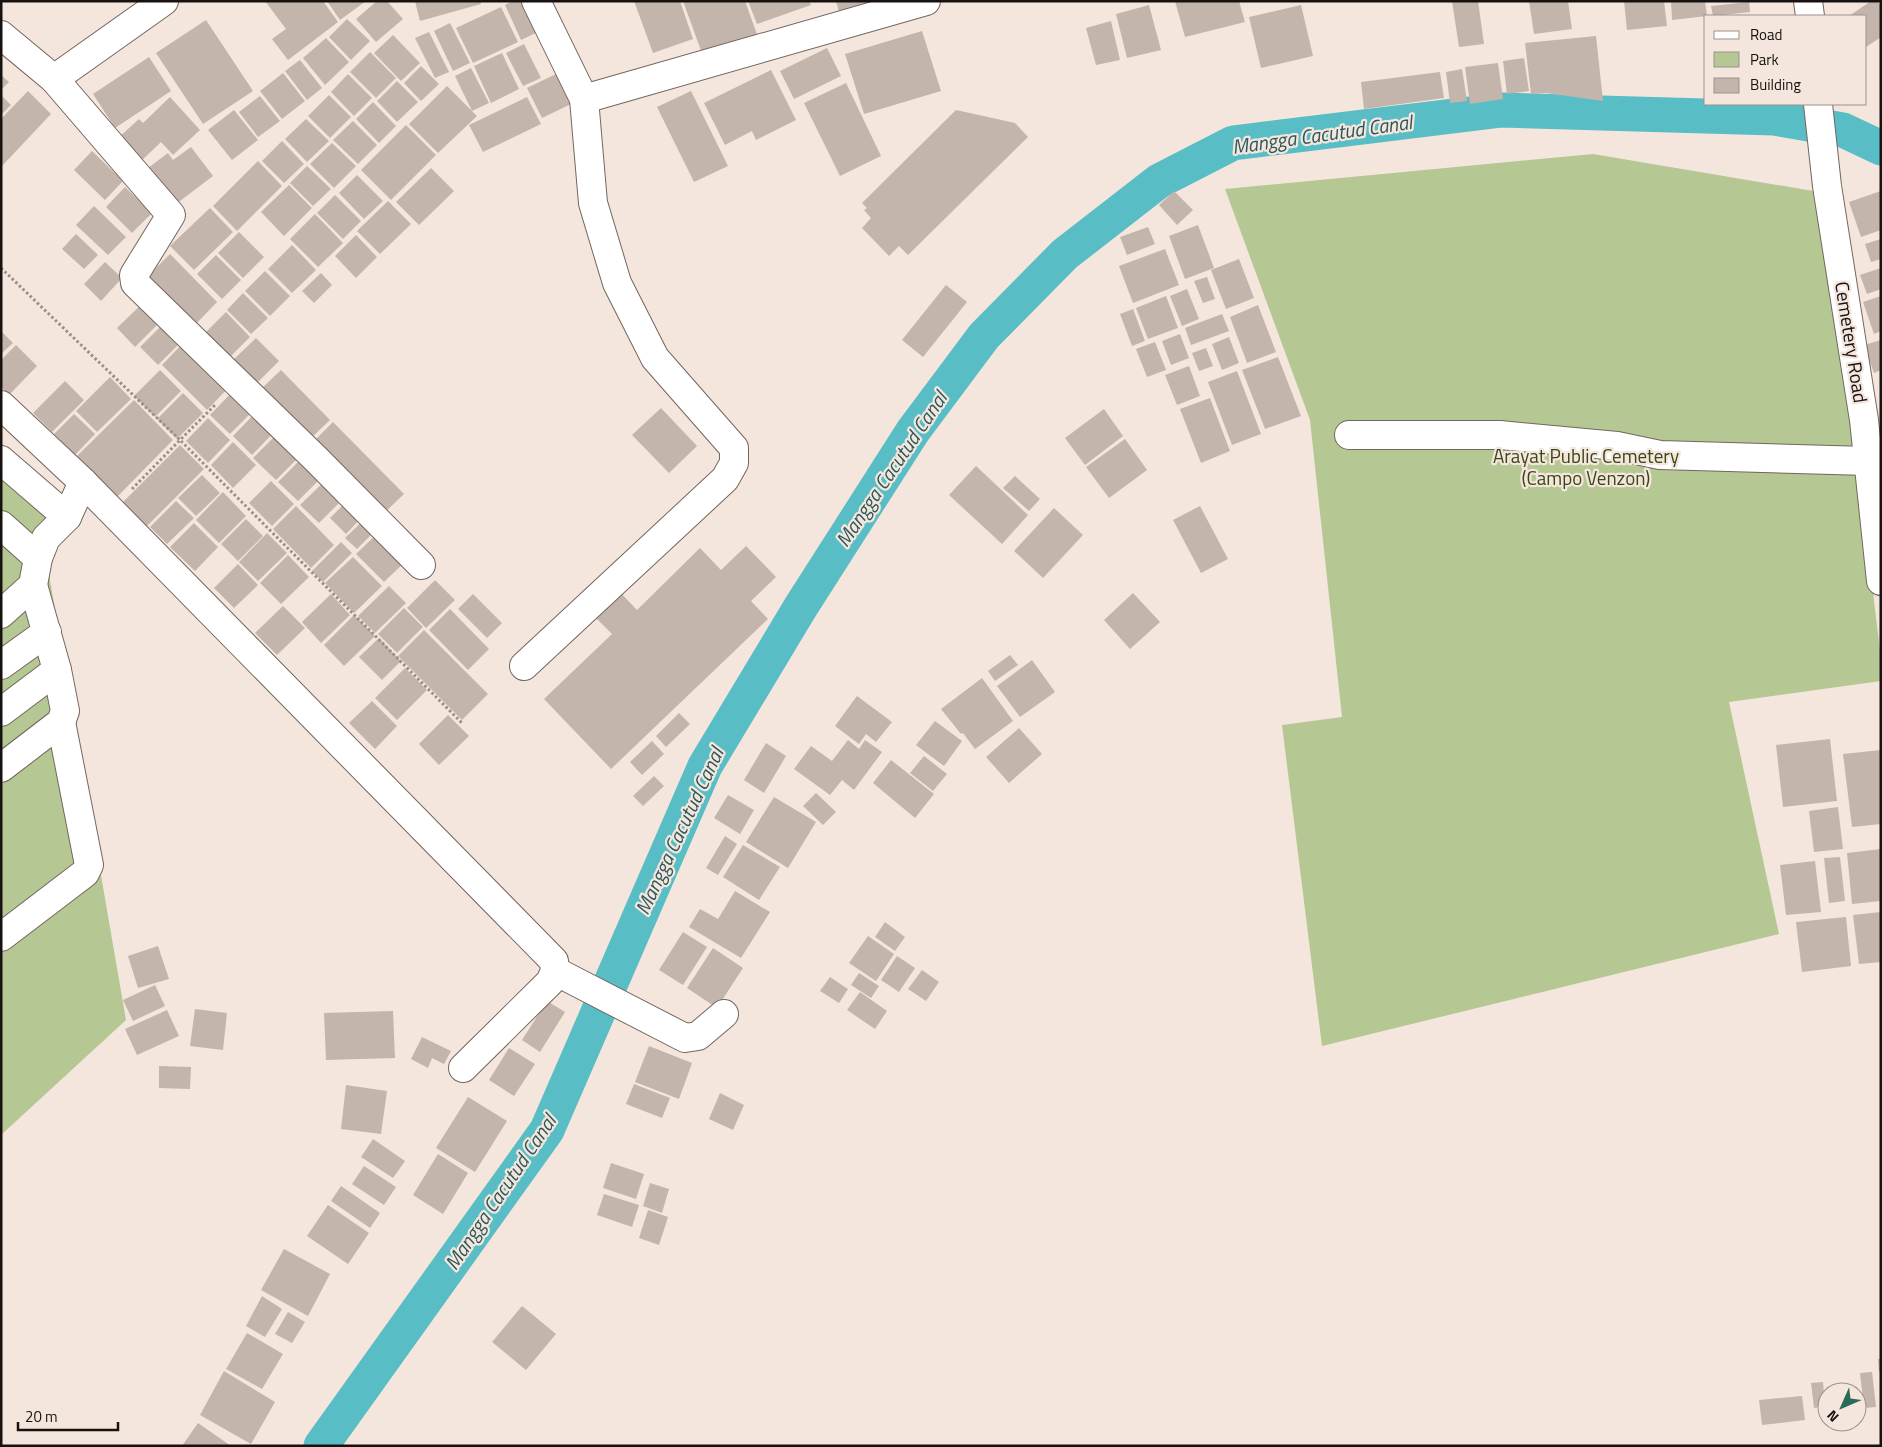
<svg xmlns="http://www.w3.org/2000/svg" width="1882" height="1447" viewBox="0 0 1882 1447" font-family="'Titillium Web',sans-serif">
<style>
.green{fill:#b5c894}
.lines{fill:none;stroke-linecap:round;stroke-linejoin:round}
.canal{stroke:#58bdc4;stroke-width:35}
.building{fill:#c3b5ac}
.minor-casing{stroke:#73665e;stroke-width:30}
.path{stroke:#998f88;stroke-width:3;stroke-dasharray:2.5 2.5;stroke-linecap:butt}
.minor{stroke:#fff;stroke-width:28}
.labels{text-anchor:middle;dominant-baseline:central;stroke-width:4.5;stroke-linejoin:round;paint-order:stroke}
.street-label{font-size:19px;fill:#17120f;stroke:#f4e6dd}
.park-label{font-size:19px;fill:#384716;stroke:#f4e6dd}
.water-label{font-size:20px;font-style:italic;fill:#2a575a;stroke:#f4e6dd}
</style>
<rect width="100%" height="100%" fill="#f4e6dd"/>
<g class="green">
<path d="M1593 154 1825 193 1881 659V681L1729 702 1779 934 1322 1046 1282 725 1342 717 1310 420 1225 189Z"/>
<path d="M1 458 73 525 45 551 126 1020 1 1135Z"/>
</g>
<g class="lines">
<path class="canal" d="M321 1446 547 1130 705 766 800 608 913 431 984 336 1065 254 1159 181 1233 143 1502 110 1774 118 1843 130 1881 148"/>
</g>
<g class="building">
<path d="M265 1H323L338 22 288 60 272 39 286 29Z"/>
<path d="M327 1H366L340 20Z"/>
<path d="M377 1H387L403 19 376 42 356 19Z"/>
<path d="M415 1H480L481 4 420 21Z"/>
<path d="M513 1H523L538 32 521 40 505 5Z"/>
<path d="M634 1H680L693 39 653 53Z"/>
<path d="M683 1H745L758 37 703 56Z"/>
<path d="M748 1H809L811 5 757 24Z"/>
<path d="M836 1H872V2L839 12Z"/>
<path d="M1175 1H1239L1245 22 1185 37Z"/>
<path d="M1452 1H1478L1484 44 1459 47Z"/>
<path d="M1529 1H1568L1572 29 1534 34Z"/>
<path d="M1624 1H1664L1667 26 1627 30Z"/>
<path d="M1671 1H1705L1707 16 1672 20Z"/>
<path d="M1871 1H1877L1881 6V37L1866 47V16H1849Z"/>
<path d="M1749 2 1750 12 1713 16 1711 6Z"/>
<path d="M1149 5 1161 50 1127 58 1116 14Z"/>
<path d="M1301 5 1313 56 1261 68 1249 17Z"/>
<path d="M501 7 518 42 473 63 456 28Z"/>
<path d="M347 19 370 41 351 60 329 37Z"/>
<path d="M206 20 253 91 203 124 156 53Z"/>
<path d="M1111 21 1120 60 1096 65 1086 28Z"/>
<path d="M450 23 470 63 453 71 434 31Z"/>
<path d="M922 31 941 91 864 114 845 54Z"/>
<path d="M429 32 449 72 435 78 415 38Z"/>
<path d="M393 35 420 63 401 81 374 53Z"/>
<path d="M1596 36 1603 101 1546 93 1531 94 1525 43Z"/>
<path d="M326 38 349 62 325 85 303 58Z"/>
<path d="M524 44 541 78 523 86 506 53Z"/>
<path d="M827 48 841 76 794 99 780 71Z"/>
<path d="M370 52 396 78 376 98 350 72Z"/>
<path d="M502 53 519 89 491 103 474 66Z"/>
<path d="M149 57 171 91 115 128 93 94Z"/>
<path d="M1524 58 1529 91 1507 94 1503 61Z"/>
<path d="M300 60 322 88 307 100 285 71Z"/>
<path d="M1498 63 1503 99 1470 104 1465 67Z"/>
<path d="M421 66 439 84 421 101 404 83Z"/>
<path d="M471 68 489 103 472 111 455 76Z"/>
<path d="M1462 69 1467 101 1450 103 1446 72Z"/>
<path d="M771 70 796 120 756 140 752 131 725 145 704 103Z"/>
<path d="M1440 72 1444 98 1364 109 1361 82Z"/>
<path d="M283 73 305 101 282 119 260 91Z"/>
<path d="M348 74 372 98 354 116 331 92Z"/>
<path d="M556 74 571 104 542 118 527 88Z"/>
<path d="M1 75 9 82 1 90Z"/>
<path d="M397 81 418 102 397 122 377 101Z"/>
<path d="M846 83 881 156 840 176 804 103Z"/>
<path d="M447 86 477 116 438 153 409 124Z"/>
<path d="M28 91 51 114 1 167V119Z"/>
<path d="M691 91 728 166 694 182 657 107Z"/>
<path d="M329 95 351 117 330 138 308 116Z"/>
<path d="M2 96 11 105 1 115V97Z"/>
<path d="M260 96 280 121 258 137 239 112Z"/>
<path d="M170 97 200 130 173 155 161 142 140 162 118 138 139 119 143 123Z"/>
<path d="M527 97 541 124 483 152 469 125Z"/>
<path d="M373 102 396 126 379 143 356 119Z"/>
<path d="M234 110 258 140 232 160 208 130Z"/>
<path d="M956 110 1015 123 1028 137 908 255 899 246 889 256 862 228 871 218 864 210 867 208 862 203Z"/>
<path d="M306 119 329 141 307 162 285 139Z"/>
<path d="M353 121 377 145 358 164 333 140Z"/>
<path d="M406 125 436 155 391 200 361 170Z"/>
<path d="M282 141 304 164 284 183 262 161Z"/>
<path d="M332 143 356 166 334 188 310 164Z"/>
<path d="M191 147 213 176 172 207 144 171 168 153 173 160Z"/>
<path d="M92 151 123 181 105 200 74 170Z"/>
<path d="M258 161 282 186 237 231 213 206Z"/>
<path d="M307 166 331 189 313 206 290 183Z"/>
<path d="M431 168 454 191 419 225 396 202Z"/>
<path d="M357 175 383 201 364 219 339 193Z"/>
<path d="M289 185 312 208 284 236 261 212Z"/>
<path d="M125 187 152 213 132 233 106 207Z"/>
<path d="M1174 191 1193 210 1177 225 1159 205Z"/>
<path d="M1881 191V230L1861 237 1849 202Z"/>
<path d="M335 195 361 221 343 239 317 213Z"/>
<path d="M388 201 411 224 380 254 357 231Z"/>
<path d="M94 206 126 237 108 255 76 225Z"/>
<path d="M210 208 233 232 194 270 170 246Z"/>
<path d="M315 214 343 243 318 267 290 239Z"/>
<path d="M1198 225 1214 268 1185 279 1169 236Z"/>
<path d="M1148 227 1155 244 1127 255 1120 237Z"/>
<path d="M239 232 264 257 243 278 218 253Z"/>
<path d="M76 234 98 255 84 269 62 249Z"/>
<path d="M356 235 377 257 356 278 335 256Z"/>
<path d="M1881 239V259L1871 262 1865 244Z"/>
<path d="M292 245 316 270 292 293 268 269Z"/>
<path d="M1165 249 1179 285 1133 303 1119 266Z"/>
<path d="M170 254 217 302 193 327 145 279Z"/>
<path d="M216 255 241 280 222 299 197 274Z"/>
<path d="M1239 259 1254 298 1226 309 1211 270Z"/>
<path d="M105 262 122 278 101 301 84 284Z"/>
<path d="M1881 268V289L1867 294 1860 275Z"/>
<path d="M265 271 290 296 270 316 245 291Z"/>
<path d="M321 273 332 285 314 303 302 291Z"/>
<path d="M1207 277 1215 299 1203 303 1194 281Z"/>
<path d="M946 285 967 302 923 357 902 340Z"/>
<path d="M1187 289 1199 319 1182 326 1170 296Z"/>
<path d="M243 293 268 318 251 334 227 310Z"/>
<path d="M1166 296 1178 328 1148 339 1136 308Z"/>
<path d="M1881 296V331L1874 334 1863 302Z"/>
<path d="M148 298 166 316 135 347 117 328Z"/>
<path d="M1258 305 1276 352 1247 363 1230 317Z"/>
<path d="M1133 309 1145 341 1132 346 1120 314Z"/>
<path d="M226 312 250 337 229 358 205 333Z"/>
<path d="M1222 314 1229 331 1191 345 1185 328Z"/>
<path d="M167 320 185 338 158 365 140 347Z"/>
<path d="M1 331 13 343 1 354Z"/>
<path d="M1180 334 1189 358 1171 365 1162 341Z"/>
<path d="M1229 337 1239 363 1222 370 1212 344Z"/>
<path d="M256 338 279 361 253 387 229 364Z"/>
<path d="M187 339 232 384 207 410 162 365Z"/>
<path d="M1881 340V370L1874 373 1864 345Z"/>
<path d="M1155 342 1166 370 1147 377 1136 349Z"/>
<path d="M16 345 37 366 9 395 1 387V360Z"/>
<path d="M1206 348 1213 366 1199 371 1192 353Z"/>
<path d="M1278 357 1301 416 1265 429 1242 370Z"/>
<path d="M1189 366 1200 396 1177 405 1165 375Z"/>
<path d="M160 370 181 391 155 417 134 396Z"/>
<path d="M281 370 330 420 309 440 259 391Z"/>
<path d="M1237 371 1261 434 1232 445 1208 382Z"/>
<path d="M110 377 131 399 97 432 76 411Z"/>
<path d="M65 381 84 400 52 432 33 413Z"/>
<path d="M238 386 258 406 230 434 210 415Z"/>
<path d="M183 393 203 413 177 439 157 419Z"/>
<path d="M1210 398 1230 451 1201 463 1180 409Z"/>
<path d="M134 400 173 440 117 497 76 457Z"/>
<path d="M261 407 280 426 252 455 233 436Z"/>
<path d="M661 408 697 446 669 473 632 435Z"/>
<path d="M1104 409 1123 436 1085 465 1065 438Z"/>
<path d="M74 414 95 434 75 455 54 434Z"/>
<path d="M208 418 230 440 208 463 186 441Z"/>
<path d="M333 422 404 494 382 515 311 444Z"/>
<path d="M282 429 305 451 276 480 253 458Z"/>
<path d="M1125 439 1147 470 1109 498 1086 467Z"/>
<path d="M233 442 256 465 233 488 211 465Z"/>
<path d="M180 445 204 469 144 529 120 505Z"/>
<path d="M307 453 327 472 298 501 278 482Z"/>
<path d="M976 466 1028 515 1002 544 949 495Z"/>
<path d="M202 475 220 493 196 516 178 498Z"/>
<path d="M1015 476 1040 499 1029 511 1003 488Z"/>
<path d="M329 477 347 495 319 523 300 505Z"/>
<path d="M271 481 294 504 272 526 249 503Z"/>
<path d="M223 492 246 516 219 543 196 520Z"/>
<path d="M351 497 366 513 346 534 330 518Z"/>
<path d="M176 501 194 518 167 544 150 527Z"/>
<path d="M296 506 334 545 311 568 273 529Z"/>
<path d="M1200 506 1228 559 1201 573 1173 520Z"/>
<path d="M1054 508 1083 535 1043 578 1014 551Z"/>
<path d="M368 516 379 527 357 549 345 538Z"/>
<path d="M246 519 263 536 238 561 221 544Z"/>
<path d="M194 523 218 547 195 571 170 547Z"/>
<path d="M381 530 409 558 384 582 356 554Z"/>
<path d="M267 533 287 553 258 581 239 562Z"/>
<path d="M341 542 352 553 323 582 312 571Z"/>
<path d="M746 546 776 577 751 601 768 619 611 769 544 699 612 634 591 613 617 589 637 610 700 548 721 570Z"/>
<path d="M288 555 309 577 281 604 260 583Z"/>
<path d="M353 557 382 586 354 613 325 583Z"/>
<path d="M238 564 258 585 234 608 214 588Z"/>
<path d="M435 580 455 600 426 628 407 608Z"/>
<path d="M389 586 406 603 375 633 358 616Z"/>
<path d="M1133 593 1160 622 1130 649 1104 620Z"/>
<path d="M331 594 350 615 321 643 302 622Z"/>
<path d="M473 594 502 623 487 638 458 609Z"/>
<path d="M283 606 305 628 277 655 255 633Z"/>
<path d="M404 608 423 627 397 653 378 634Z"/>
<path d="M450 609 489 649 468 670 429 630Z"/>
<path d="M354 615 375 636 344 666 324 645Z"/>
<path d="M424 630 488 694 462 720 398 656Z"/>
<path d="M379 638 401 661 382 680 359 657Z"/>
<path d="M1010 655 1018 665 995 681 988 671Z"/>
<path d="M1032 660 1055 692 1020 717 997 686Z"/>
<path d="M405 668 427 690 397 720 375 698Z"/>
<path d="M982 678 1013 721 975 749 963 733 961 734 941 709Z"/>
<path d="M857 696 892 722 876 742 866 734 859 744 835 726Z"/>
<path d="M372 701 397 726 375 749 349 723Z"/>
<path d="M679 713 690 724 666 747 656 736Z"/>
<path d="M448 715 469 736 439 765 419 744Z"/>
<path d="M935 721 962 741 944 766 916 745Z"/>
<path d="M1019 728 1042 754 1009 783 986 757Z"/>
<path d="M1830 739 1837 801 1783 807 1776 745Z"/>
<path d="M848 740 859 749 865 740 882 752 854 790 842 780 830 795 794 769 811 746 832 761Z"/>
<path d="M652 741 664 754 642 775 630 762Z"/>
<path d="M766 743 786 756 764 793 744 780Z"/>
<path d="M1881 750V824L1852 827 1843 754Z"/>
<path d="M924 756 947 774 933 791 910 773Z"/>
<path d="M891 760 934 794 915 818 873 783Z"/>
<path d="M654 776 664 786 643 806 633 796Z"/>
<path d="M816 793 836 812 823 825 803 806Z"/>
<path d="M728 795 754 810 740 834 714 818Z"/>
<path d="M774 797 816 822 788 868 746 842Z"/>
<path d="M1838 807 1843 849 1814 852 1809 811Z"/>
<path d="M725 836 737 844 718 875 706 868Z"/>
<path d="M743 845 780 867 759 900 723 877Z"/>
<path d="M1881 849V901L1852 904 1847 853Z"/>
<path d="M1840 857 1845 901 1829 903 1824 858Z"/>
<path d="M1815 861 1821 912 1786 915 1780 865Z"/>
<path d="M735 891 770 912 741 958 689 927 700 909 718 919Z"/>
<path d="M1881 912V962L1859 964 1853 915Z"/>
<path d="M1846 917 1851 966 1802 972 1796 922Z"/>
<path d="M885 922 905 937 895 951 875 937Z"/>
<path d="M683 932 707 947 683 985 659 970Z"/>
<path d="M868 936 894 954 876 981 849 963Z"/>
<path d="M158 946 169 979 138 988 128 956Z"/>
<path d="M713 948 743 968 717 1008 687 988Z"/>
<path d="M897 956 915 968 899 992 881 980Z"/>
<path d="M922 970 939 982 926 1001 908 989Z"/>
<path d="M859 973 879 986 871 998 851 985Z"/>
<path d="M830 977 848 989 839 1003 820 991Z"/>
<path d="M155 985 165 1006 133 1021 123 1000Z"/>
<path d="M860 992 887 1011 875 1029 847 1010Z"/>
<path d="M547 1001 565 1012 540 1052 522 1040Z"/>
<path d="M195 1009 227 1013 223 1050 190 1046Z"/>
<path d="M167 1010 179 1036 137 1055 125 1029Z"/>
<path d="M393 1011 395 1058 326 1060 324 1013Z"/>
<path d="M422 1037 451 1051 444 1064 432 1058 428 1068 411 1059Z"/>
<path d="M649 1046 692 1063 679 1099 635 1082Z"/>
<path d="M509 1048 535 1064 514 1096 489 1080Z"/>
<path d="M159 1066 191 1067 190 1089 159 1088Z"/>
<path d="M634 1084 670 1098 662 1118 626 1104Z"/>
<path d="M346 1085 387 1091 381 1134 341 1129Z"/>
<path d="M720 1093 744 1105 733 1130 709 1119Z"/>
<path d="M468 1097 507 1121 475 1172 436 1148Z"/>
<path d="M373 1139 405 1161 393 1178 361 1157Z"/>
<path d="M438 1154 468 1173 443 1214 413 1195Z"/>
<path d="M611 1163 644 1174 636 1199 603 1188Z"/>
<path d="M364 1166 396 1187 384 1205 352 1184Z"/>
<path d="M650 1183 669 1189 662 1213 643 1206Z"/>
<path d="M341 1186 380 1213 370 1228 331 1201Z"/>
<path d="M604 1194 639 1205 632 1227 597 1215Z"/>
<path d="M328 1205 369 1233 348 1264 307 1236Z"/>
<path d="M648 1210 668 1217 659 1245 639 1238Z"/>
<path d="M284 1249 330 1274 308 1316 261 1290Z"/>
<path d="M262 1296 282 1309 265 1337 246 1326Z"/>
<path d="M522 1306 556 1334 526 1370 492 1342Z"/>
<path d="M288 1312 305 1322 292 1343 275 1334Z"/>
<path d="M247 1333 283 1354 262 1389 226 1369Z"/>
<path d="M1878 1359H1881V1372H1879Z"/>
<path d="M224 1371 275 1402 251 1444 200 1415Z"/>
<path d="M1872 1372 1876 1407 1864 1408 1860 1373Z"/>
<path d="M1823 1382 1825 1406 1814 1408 1811 1383Z"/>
<path d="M1802 1396 1805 1420 1762 1425 1759 1400Z"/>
<path d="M198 1423 231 1446H182Z"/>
</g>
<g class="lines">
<g class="minor-casing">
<g id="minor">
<path d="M1808 1 1810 16"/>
<path d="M1 35 54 79 164 1"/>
<path d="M54 79 171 215 134 275 135 283 316 459 421 565"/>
<path d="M584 99 926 1"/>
<path d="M1818 104 1827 186 1864 420 1881 581"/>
<path d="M1 405 83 482 554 961 555 971 550 982 463 1068"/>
<path d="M1349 435H1500L1617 446 1660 455 1868 461"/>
<path d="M1 460 67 517"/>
<path d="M1 525 38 558"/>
<path d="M1 614 33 585 38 558 46 538 67 517 83 482"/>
<path d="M1 665 47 632"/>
<path d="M524 666 725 479 734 463V448L655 358 617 283 593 203 584 99 536 1"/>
<path d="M1 712 57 670"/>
<path d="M1 768 61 722 65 711 57 670 33 585"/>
<path d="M1 937 85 873 89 865 61 722"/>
<path d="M555 971 685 1038 698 1036 724 1014"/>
</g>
</g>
<g class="path">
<path d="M1 268 180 440 216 404"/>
<path d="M132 489 180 440 462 723"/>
</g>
<use href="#minor" class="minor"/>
</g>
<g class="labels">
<g class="street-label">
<text transform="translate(1852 342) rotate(81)">Cemetery Road</text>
</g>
<g class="park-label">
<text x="1586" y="455">Arayat Public Cemetery<tspan x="1586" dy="22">(Campo Venzon)</tspan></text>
</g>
<g class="water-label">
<text transform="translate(1322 134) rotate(-8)">Mangga Cacutud Canal</text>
<text transform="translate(891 469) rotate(-56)">Mangga Cacutud Canal</text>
<text transform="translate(679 831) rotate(-65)">Mangga Cacutud Canal</text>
<text transform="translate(500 1192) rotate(-56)">Mangga Cacutud Canal</text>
</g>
</g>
<rect width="1882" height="1447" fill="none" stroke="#17120f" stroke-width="5"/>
<rect x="1704" y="15" width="162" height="90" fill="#f4e6dd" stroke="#9c918b"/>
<rect x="1714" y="31" width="25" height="8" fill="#ffffff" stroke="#9c918b"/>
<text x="1750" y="40" font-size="15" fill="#17120f">Road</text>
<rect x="1714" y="52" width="25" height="15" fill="#b5c894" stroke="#9c918b"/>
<text x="1750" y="65" font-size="15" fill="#17120f">Park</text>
<rect x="1714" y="78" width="25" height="15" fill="#c3b5ac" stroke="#9c918b"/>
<text x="1750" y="90" font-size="15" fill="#17120f">Building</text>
<g transform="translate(1842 1407) rotate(225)"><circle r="24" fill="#f4e6dd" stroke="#9c918b"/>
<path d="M0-4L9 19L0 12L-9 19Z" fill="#296a59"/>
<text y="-8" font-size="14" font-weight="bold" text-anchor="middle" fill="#17120f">N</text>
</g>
<path d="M18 1422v8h100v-8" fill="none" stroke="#17120f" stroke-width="2.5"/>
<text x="25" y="1422" font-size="15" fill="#17120f" stroke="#f4e6dd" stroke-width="4" paint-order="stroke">20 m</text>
</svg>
